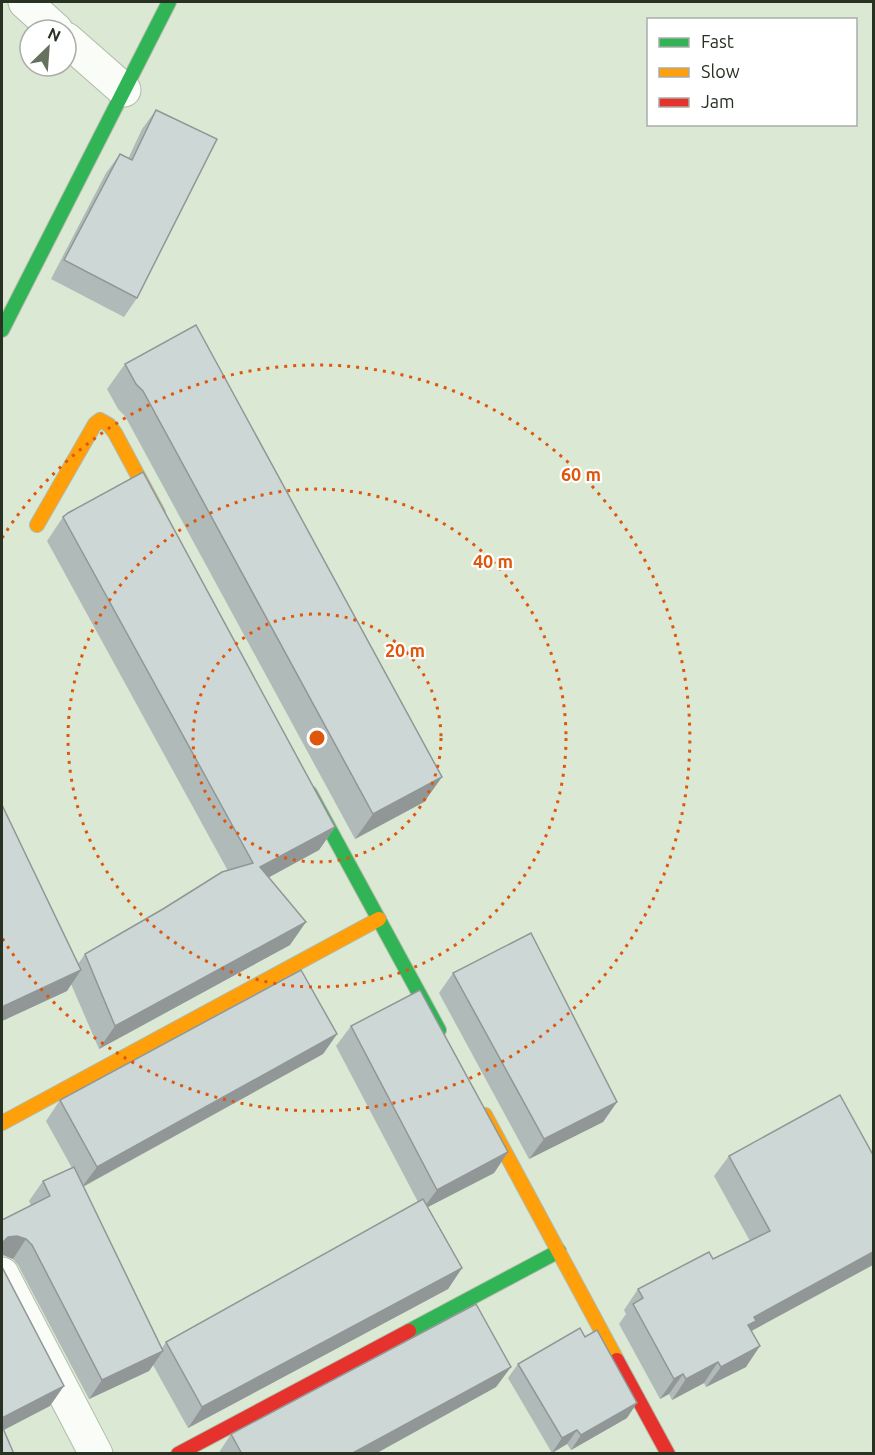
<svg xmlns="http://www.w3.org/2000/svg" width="875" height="1455" viewBox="0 0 875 1455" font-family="Ubuntu,sans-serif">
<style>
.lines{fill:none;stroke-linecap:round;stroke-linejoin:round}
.street-casing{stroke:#b1bbaa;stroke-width:35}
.fast-casing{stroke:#b1bbaa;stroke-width:16}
.slow-casing{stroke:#b1bbaa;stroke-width:16}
.jam-casing{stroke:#b1bbaa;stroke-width:16}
.street{stroke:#fafcf8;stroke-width:33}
.fast{stroke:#30b455;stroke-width:14}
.slow{stroke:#ff9f0a;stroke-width:14}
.jam{stroke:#e5322d;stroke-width:14}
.wall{fill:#b0bab8}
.shaded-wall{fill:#909796}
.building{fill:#cdd8d6;stroke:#909796;stroke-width:1.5}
.ring{fill:none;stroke:#de570d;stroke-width:3;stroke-dasharray:3 6}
.centre{fill:#de570d;stroke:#fff;stroke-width:3}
.ring-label{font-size:18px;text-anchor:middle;font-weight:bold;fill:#de570d;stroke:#fff;stroke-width:4.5;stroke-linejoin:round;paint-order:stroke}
</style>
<rect width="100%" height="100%" fill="#dbe8d3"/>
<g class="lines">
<g class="street-casing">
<g id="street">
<path d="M25 2 56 30"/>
<path d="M66 39 124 90"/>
<path d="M2 1274 96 1454"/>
</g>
</g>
<g class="fast-casing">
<g id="fast">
<path d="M2 330 169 2"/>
<path d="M310 793 439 1030"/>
<path d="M409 1331 559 1251"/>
</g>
</g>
<g class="slow-casing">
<g id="slow">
<path d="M37 525 95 424 100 420 109 425 115 433 158 513"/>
<path d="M485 1115 617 1360"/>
<path d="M2 1123 379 919"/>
</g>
</g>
<g class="jam-casing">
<g id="jam">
<path d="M617 1360 668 1454"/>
<path d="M178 1454 409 1331"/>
</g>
</g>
<use href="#street" class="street"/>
<use href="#fast" class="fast"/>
<use href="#slow" class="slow"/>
<use href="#jam" class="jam"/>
</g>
<g class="wall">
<path d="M156 110 137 298 124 317 51 279 106 173 120 154 128 159 142 129Z"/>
<path d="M125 364 442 777 424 802 355 839 125 416 118 409 107 389Z"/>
<path d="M63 517 335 827 319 850 269 877 290 945 99 1049 71 984 67 991 2 1021V805L78 964 85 954 163 909 228 871 47 541Z"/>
<path d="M453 973 617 1102 603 1122 529 1159 439 993Z"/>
<path d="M351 1026 508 1152 494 1173 428 1207 462 1268 448 1289 188 1428 153 1365 149 1371 89 1399 18 1265 13 1259 3 1255 2 1256V1220L31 1205 29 1201 43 1181 72 1168 46 1121 60 1100 337 1034 323 1054 83 1187 162 1348 166 1342 418 1202 336 1046Z"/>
<path d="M840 1095 752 1331 746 1367 706 1387 704 1383 672 1400 669 1394 660 1399 619 1324 626 1314 624 1310 638 1289 713 1259 750 1241 714 1176 729 1156Z"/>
<path d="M518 1364 627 1418 571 1450 567 1444 552 1453 508 1378Z"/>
<path d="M511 1367 496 1387 375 1454H218L231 1434Z"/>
</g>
<g class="shaded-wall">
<path d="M442 777 424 802 355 839 373 814Z"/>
<path d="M335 827 319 850 244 891 260 867Z"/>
<path d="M306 922 290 945 99 1049 115 1026Z"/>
<path d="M81 970 67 991 2 1021V1007Z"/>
<path d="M337 1034 323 1054 82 1187 97 1167Z"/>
<path d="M617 1102 603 1122 529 1159 544 1139Z"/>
<path d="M508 1152 494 1173 422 1210 437 1190Z"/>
<path d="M17 1236 26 1239 13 1259 3 1255 2 1256V1243L8 1237Z"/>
<path d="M873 1252V1265L746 1334 734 1345 754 1317Z"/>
<path d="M462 1268 448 1289 188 1428 202 1407Z"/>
<path d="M760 1346 746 1367 706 1387 721 1367Z"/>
<path d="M163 1351 149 1371 89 1399 102 1380Z"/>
<path d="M718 1362 704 1383 672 1400 686 1379Z"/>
<path d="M511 1367 496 1387 375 1454H351Z"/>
<path d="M683 1374 669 1394 660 1399 674 1379Z"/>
<path d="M64 1386 50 1406 2 1431V1418Z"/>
<path d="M637 1403 627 1418 571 1450 581 1435Z"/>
<path d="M577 1430 567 1444 552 1453 562 1438Z"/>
</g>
<g class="building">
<path d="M156 110 217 139 137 298 64 260 120 154 132 160Z"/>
<path d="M196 325 442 777 373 814 143 391 136 384 125 364Z"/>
<path d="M143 472 335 827 260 867 306 922 115 1026 85 954 163 909 222 872 253 863 63 517 68 513Z"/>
<path d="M2 805 81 970 2 1007Z"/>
<path d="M531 933 617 1102 544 1139 453 973Z"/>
<path d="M301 970 337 1034 97 1167 60 1100Z"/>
<path d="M420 990 508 1152 437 1190 351 1026Z"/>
<path d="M840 1095 873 1155V1252L754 1317 756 1321 748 1325 760 1346 721 1367 718 1362 686 1379 683 1374 674 1379 633 1304 643 1298 638 1289 709 1252 713 1259 770 1231 729 1156Z"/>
<path d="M74 1167 163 1351 102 1380 32 1245 26 1239 17 1236 8 1237 2 1243V1220L50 1196 43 1181Z"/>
<path d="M423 1199 462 1268 202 1407 166 1342Z"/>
<path d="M2 1267 64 1386 2 1418Z"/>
<path d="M476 1304 511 1367 351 1454H242L231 1434Z"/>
<path d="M580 1328 585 1337 597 1330 637 1403 581 1435 577 1430 562 1438 518 1364Z"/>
<path d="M2 1426 14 1454H2Z"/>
</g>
<g class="ring">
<circle cx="317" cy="738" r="124"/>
<circle cx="317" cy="738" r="249"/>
<path d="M2 538A373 373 0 1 1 2 938"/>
</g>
<circle cx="317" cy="738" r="9" class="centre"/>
<g class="ring-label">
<text x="581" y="481">60 m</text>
<text x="493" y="568">40 m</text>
<text x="405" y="657">20 m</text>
</g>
<rect width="875" height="1455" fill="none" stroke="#283122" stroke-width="6"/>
<rect x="647" y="18" width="210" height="108" fill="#ffffff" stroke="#a9ada7" stroke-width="1.5"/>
<rect x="659" y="38" width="30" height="9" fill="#30b455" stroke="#a9ada7" stroke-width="1.5"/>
<text x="701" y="48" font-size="18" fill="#283122">Fast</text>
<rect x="659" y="68" width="30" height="9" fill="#ff9f0a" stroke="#a9ada7" stroke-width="1.5"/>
<text x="701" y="78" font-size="18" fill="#283122">Slow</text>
<rect x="659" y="98" width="30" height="9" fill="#e5322d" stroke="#a9ada7" stroke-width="1.5"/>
<text x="701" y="108" font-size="18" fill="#283122">Jam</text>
<g transform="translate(48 48) rotate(25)"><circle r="28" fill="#ffffff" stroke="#a9ada7" stroke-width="1.5"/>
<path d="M0-4.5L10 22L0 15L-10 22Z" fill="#677160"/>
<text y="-9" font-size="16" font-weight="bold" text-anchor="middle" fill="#283122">N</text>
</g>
</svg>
